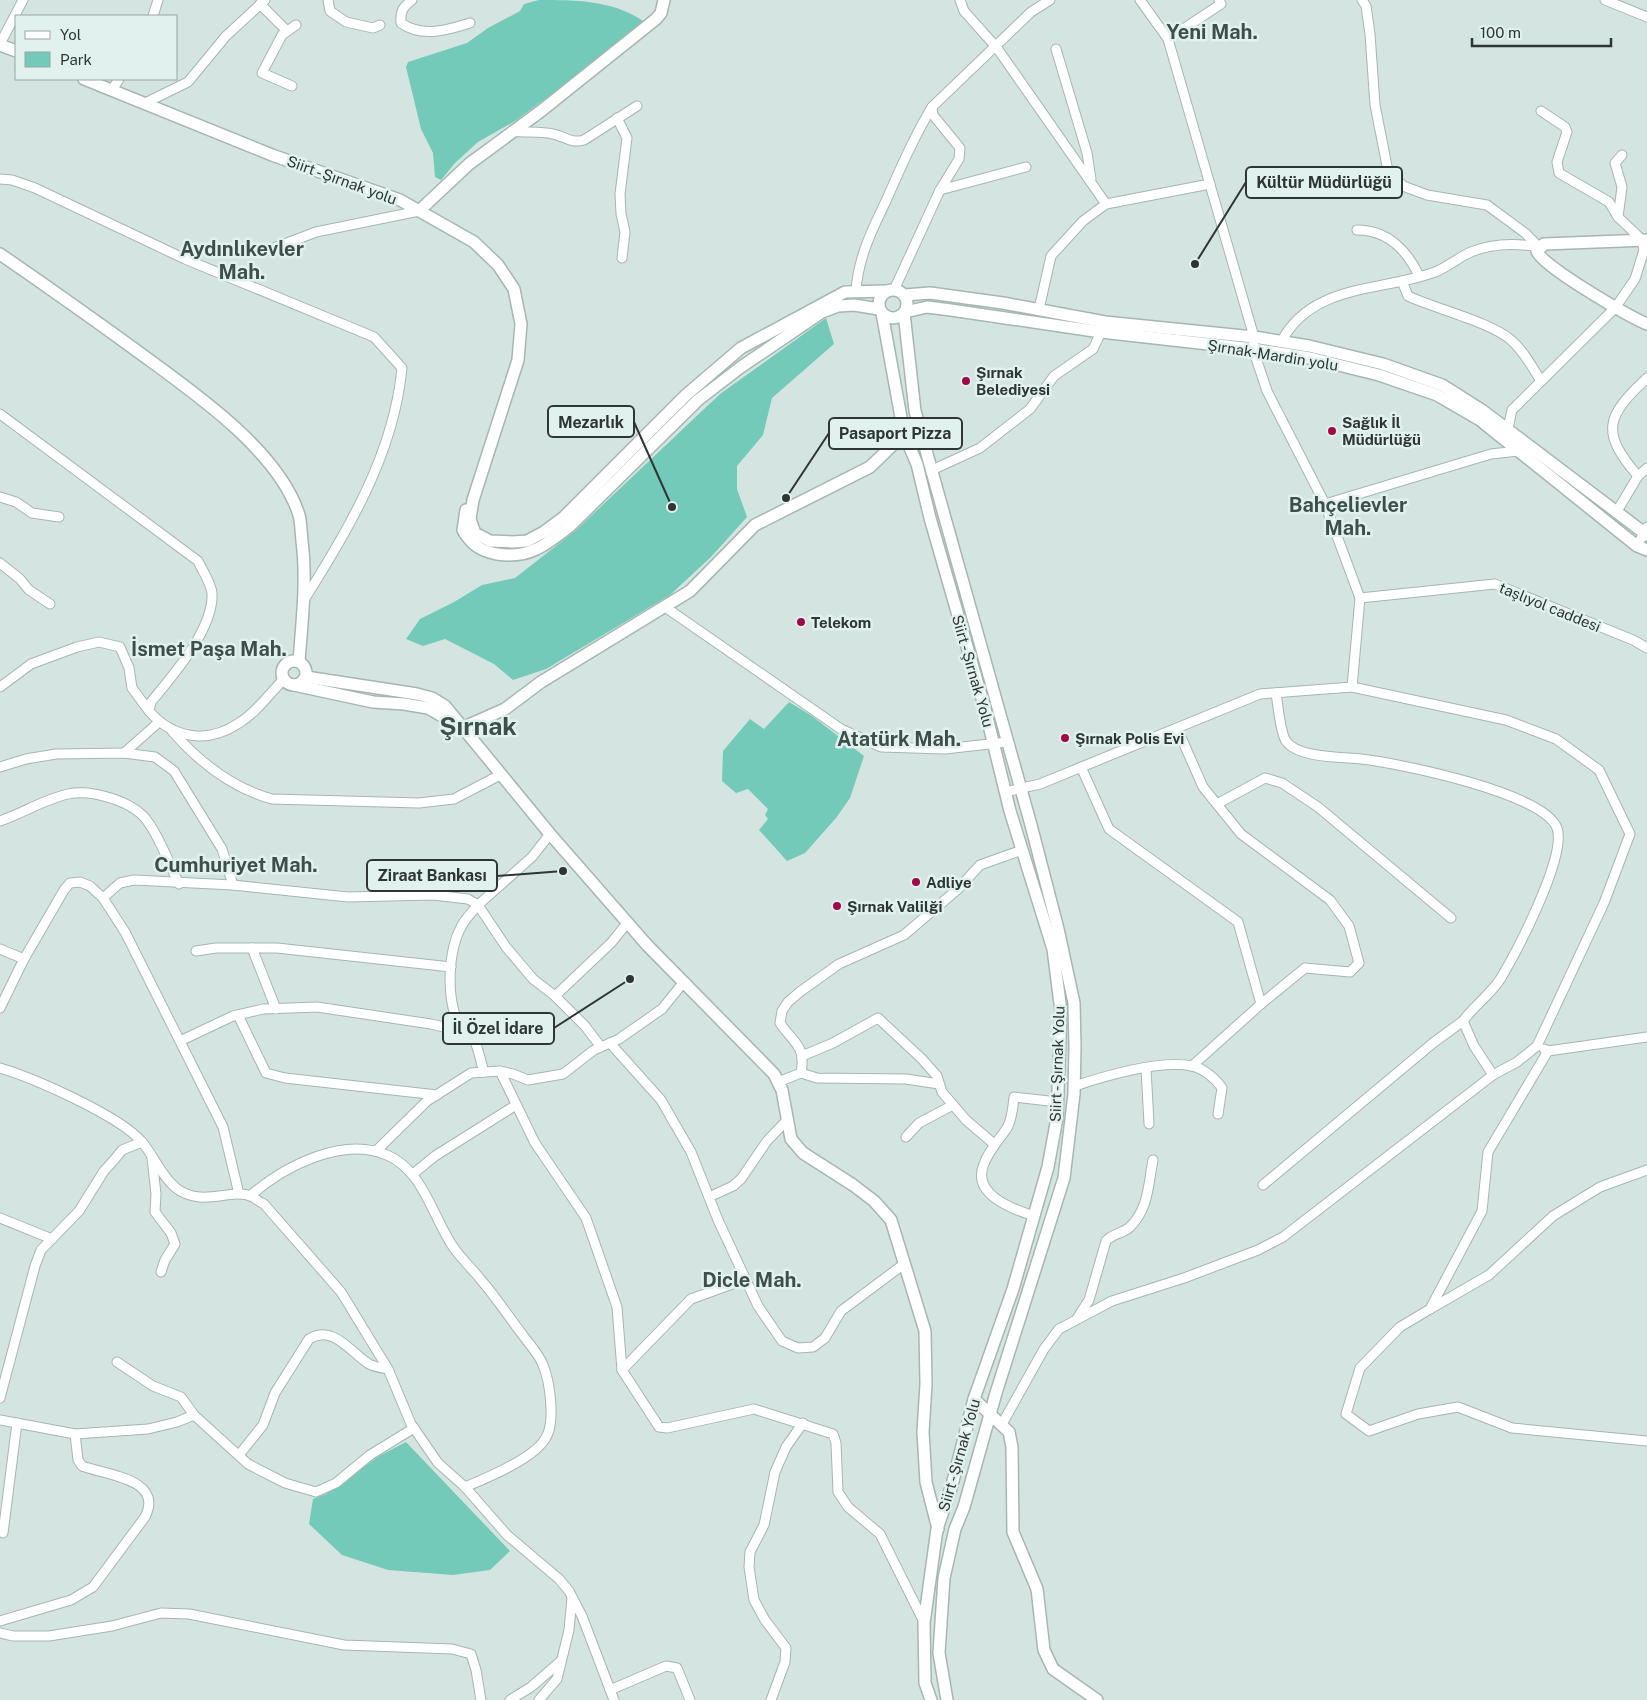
<svg xmlns="http://www.w3.org/2000/svg" width="1647" height="1700" viewBox="0 0 1647 1700" font-family="'Public Sans',sans-serif">
<style>
.green{fill:#74cab9}
.lines{fill:none;stroke-linecap:round;stroke-linejoin:round}
.minor-casing{stroke:#a6b6b2;stroke-width:11}
.tertiary-casing{stroke:#a6b6b2;stroke-width:14}
.minor{stroke:#fff;stroke-width:9}
.tertiary{stroke:#fff;stroke-width:11}
.poi-dot{fill:#a10849;stroke:#e1f2ee;stroke-width:2}
.labels{text-anchor:middle;dominant-baseline:central;stroke-width:5;stroke-linejoin:round;paint-order:stroke}
.street-label{font-size:15px;fill:#2f3534;stroke:#e1f2ee}
.poi-label{font-size:15px;font-weight:bold;fill:#2f3534;stroke:#e1f2ee;text-anchor:start}
.district-label{font-size:20px;font-weight:bold;fill:#404e4b;stroke:#e1f2ee}
.town-label{font-size:25px;font-weight:bold;fill:#404e4b;stroke:#e1f2ee}
.leader{fill:none;stroke:#2f3534;stroke-width:2}
.callout-dot{fill:#2f3534;stroke:#e1f2ee;stroke-width:2}
.callout{fill:#e1f2ee;stroke:#2f3534;stroke-width:2}
.callout-label{font-size:16px;text-anchor:middle;font-weight:bold;fill:#2f3534}
</style>
<rect width="100%" height="100%" fill="#d4e5e1"/>
<g class="green">
<path d="M539 0C576 0 612 0 643 21L582 72 515 121 478 142 455 163 441 180 435 177 433 153 421 129 406 67 408 62 467 43 488 28 520 11 524 4Z"/>
<path d="M826 318 834 344 772 398 763 435 737 466V489L747 517 711 557 670 595 546 669 513 680 494 664 445 639 423 646 406 639 420 619 454 602 482 585 515 578 575 531 720 394Z"/>
<path d="M789 702 812 716 864 756 850 798 836 818 805 853 787 861 759 830 768 819 765 815 768 809 748 789 736 793 722 781 723 751 750 719 764 729Z"/>
<path d="M406 1442 510 1551 490 1570 453 1575 388 1570 342 1555 309 1524 313 1499 326 1494 379 1456Z"/>
</g>
<g class="lines">
<g class="minor-casing">
<g id="minor">
<path d="M328 0 330 11 346 22 373 28 380 25"/>
<path d="M412 0C403 7 400 11 401 23 422 38 448 30 470 23"/>
<path d="M960 0 964 11 997 48 1106 204"/>
<path d="M1362 0 1366 6 1370 34 1375 105 1388 171 1403 186 1427 195 1487 205 1525 233 1539 247"/>
<path d="M1605 0 1647 17"/>
<path d="M260 4 286 30"/>
<path d="M153 16 158 0"/>
<path d="M1168 39 1221 4 1219 0"/>
<path d="M0 44 23 0"/>
<path d="M1056 49 1087 153 1091 179"/>
<path d="M292 86 262 73 282 35 296 25"/>
<path d="M112 90 119 79"/>
<path d="M145 103 188 82 226 36 265 0"/>
<path d="M617 118 627 138 620 194 621 214 625 232 622 258"/>
<path d="M512 131C525 133 539 131 553 134 565 136 570 144 584 140L637 106"/>
<path d="M0 179 12 180 35 188 185 259 374 337 402 368C394 453 349 529 304 600"/>
<path d="M940 190 959 159 960 148 933 115 932 107 1031 12 1050 0"/>
<path d="M1618 217 1622 187 1615 163 1622 155"/>
<path d="M1357 230C1387 230 1407 250 1419 276"/>
<path d="M266 251 316 232 419 211"/>
<path d="M1402 281 1408 296C1436 309 1490 322 1511 340 1524 351 1532 367 1541 381"/>
<path d="M894 290 940 190 1026 167"/>
<path d="M856 291C858 258 872 230 886 201 900 169 914 137 932 107"/>
<path d="M1039 309 1051 256 1083 221 1106 204 1210 184"/>
<path d="M1281 342C1312 283 1381 292 1435 272 1448 267 1459 257 1471 252 1493 243 1516 243 1539 247"/>
<path d="M0 414 198 561C202 570 211 583 212 593 214 629 173 675 151 702L149 711C173 739 208 744 239 723 256 713 270 693 284 679"/>
<path d="M1508 428 1512 410 1615 308 1635 279 1644 250 1642 240 1618 217 1609 202 1559 173 1557 162 1567 132 1565 127 1541 111"/>
<path d="M932 470 980 448 1030 409 1054 376 1093 349 1101 332"/>
<path d="M1638 476C1600 432 1606 416 1647 378"/>
<path d="M0 497 16 502 32 513 59 517"/>
<path d="M1325 504 1491 454 1518 451"/>
<path d="M1616 513 1638 476 1647 468"/>
<path d="M1637 546 1647 527"/>
<path d="M0 563 20 579 29 590 50 604"/>
<path d="M1360 598 1495 584 1633 640 1647 648"/>
<path d="M665 607 841 729 881 747 945 749 1007 742"/>
<path d="M0 687 31 664 77 647 99 642 120 647 129 668 132 688 149 711"/>
<path d="M1276 693C1278 705 1280 732 1286 741 1297 758 1342 757 1361 759 1399 763 1544 793 1557 828 1567 856 1517 951 1501 978 1491 994 1474 1006 1463 1021"/>
<path d="M1177 728 1203 787 1241 834 1330 900 1349 926 1359 963 1350 972 1305 968 1261 1004 1192 1066"/>
<path d="M172 731C199 762 232 788 272 799L419 803 454 799 500 775"/>
<path d="M124 753 159 722"/>
<path d="M0 767 26 759 56 754 124 753 155 757 174 771 222 849 233 885"/>
<path d="M1081 767 1109 829 1238 922 1261 1004"/>
<path d="M1005 792 1040 784 1260 694 1352 687"/>
<path d="M1217 804 1265 778 1282 783 1318 807 1451 918"/>
<path d="M0 821C23 813 45 799 68 794 91 789 134 801 148 822 161 840 169 864 179 884"/>
<path d="M550 834 532 857 478 905 506 947 533 979 555 996 585 1026 601 1047"/>
<path d="M103 898 120 883 134 880 233 885 348 897 433 895 468 899 478 905C472 912 465 919 461 927 448 951 447 993 456 1018 459 1028 470 1033 475 1042 479 1051 481 1063 484 1072"/>
<path d="M252 948 276 1009"/>
<path d="M0 949 24 959"/>
<path d="M196 951 216 948H277L451 967"/>
<path d="M555 996 611 943 628 922"/>
<path d="M0 1008 24 959 64 890 70 883 80 882 90 886 103 898 125 932 223 1127 239 1194"/>
<path d="M238 1015 266 1073 285 1078 437 1095"/>
<path d="M180 1041 233 1016 263 1009 317 1007 431 1024 466 1032"/>
<path d="M610 1043 661 1100 691 1152 718 1220 758 1306 782 1341 798 1348 813 1347 825 1338 841 1311 904 1264"/>
<path d="M1544 1049 1548 1051 1647 1037"/>
<path d="M1548 1051 1488 1152 1482 1211 1430 1309 1400 1327 1360 1368 1346 1414 1369 1431 1418 1414 1458 1407 1512 1428 1647 1441"/>
<path d="M802 1056 833 1043 878 1018 922 1059 937 1076 942 1092 966 1120 994 1144"/>
<path d="M0 1068C34 1078 120 1116 142 1142 154 1156 161 1176 176 1188 202 1208 230 1188 251 1196 255 1198 259 1202 264 1204L341 1292 388 1369 411 1424 438 1463 465 1487 507 1535 559 1579 569 1591 582 1616 614 1700"/>
<path d="M1146 1068 1149 1124"/>
<path d="M500 1071 535 1143 586 1218 617 1307 622 1370 659 1427 667 1428 754 1409 833 1434 836 1443 838 1492 848 1507 880 1534 924 1622"/>
<path d="M801 1073 817 1078 906 1079 939 1084"/>
<path d="M778 1082 801 1073C806 1045 794 1044 780 1023L782 1011 788 1002 801 991 839 964 904 935 958 889 980 865 1022 850"/>
<path d="M1075 1086C1105 1076 1160 1060 1192 1066 1203 1068 1216 1079 1222 1088L1218 1114"/>
<path d="M906 1137 919 1123 953 1105"/>
<path d="M376 1151 427 1101 471 1073 500 1071 513 1074 528 1080 563 1074 594 1050 619 1039 662 1009 683 983"/>
<path d="M152 1158 156 1194 155 1212 171 1233 175 1244 165 1260 161 1272"/>
<path d="M413 1174 435 1156 516 1105"/>
<path d="M1263 1185 1433 1043 1463 1021 1474 1046 1493 1075"/>
<path d="M250 1196C284 1166 343 1136 387 1155 421 1169 432 1213 450 1242 458 1256 471 1267 481 1280 496 1297 508 1316 522 1334 529 1344 539 1354 543 1365 550 1382 556 1424 545 1439 533 1459 487 1478 465 1487"/>
<path d="M709 1197 733 1186 741 1179 767 1141 788 1119"/>
<path d="M1034 1216C1012 1209 971 1194 984 1164 989 1150 999 1140 1007 1128 1012 1120 1013 1107 1014 1097L1058 1102"/>
<path d="M0 1218 52 1239"/>
<path d="M1430 1309 1489 1275 1553 1216 1600 1187 1647 1170"/>
<path d="M1078 1317 1089 1300 1106 1241C1113 1233 1122 1234 1130 1227 1149 1208 1148 1185 1153 1160"/>
<path d="M117 1362 153 1386 181 1397 194 1415 248 1464 285 1483 316 1492 336 1483 370 1455 414 1428"/>
<path d="M622 1370 691 1299 746 1279"/>
<path d="M0 1398 35 1266 41 1250 79 1211 104 1171 114 1160 122 1150 142 1142"/>
<path d="M0 1420 75 1434 148 1429 177 1422 194 1415"/>
<path d="M1002 1424 1044 1349 1059 1329 1112 1301 1184 1278 1258 1250 1283 1237 1493 1075 1517 1062 1537 1046 1604 903 1630 834 1599 770 1556 739 1506 720 1352 687 1360 598 1325 504 1267 391 1253 349 1254 337 1168 39 1140 0"/>
<path d="M239 1455 263 1425 275 1393 309 1339C333 1324 350 1352 369 1364 374 1367 382 1368 388 1369"/>
<path d="M3 1533 17 1423"/>
<path d="M0 1621 71 1600 93 1587 145 1517C164 1479 107 1475 82 1466L78 1460 75 1434"/>
<path d="M0 1633 13 1636H49L112 1626 161 1613 189 1614 344 1645 452 1649 471 1654 476 1670 481 1700"/>
<path d="M610 1690 666 1666 677 1668 690 1700"/>
<path d="M510 1700 531 1687 561 1661"/>
<path d="M539 1700 557 1679 569 1630 572 1598"/>
<path d="M771 1700 785 1662 786 1648 765 1620 754 1600 749 1567 750 1552 764 1525 775 1472 786 1447 803 1423"/>
</g>
</g>
<g class="tertiary-casing">
<g id="tertiary">
<path d="M0 45 16 51"/>
<path d="M84 79 272 155 400 200 474 242 498 265 514 289 521 324 518 360 473 500 470 519 475 533 490 541 513 542 527 541 544 532 563 518 686 395 741 348 845 292 887 291"/>
<path d="M419 211 469 164 541 111 656 19 661 13 664 0"/>
<path d="M1647 240 1544 244 1537 251C1540 265 1630 317 1647 324"/>
<path d="M0 254C45 285 89 316 133 348 187 388 278 448 299 515 301 522 301 532 302 541 307 581 302 621 299 661"/>
<circle cx="893" cy="304" r="14"/>
<path d="M904 295 930 293 1003 303 1105 322 1254 337 1309 346 1383 364 1442 385 1483 411 1647 535"/>
<path d="M905 312 927 307 951 310 1101 332 1253 349 1310 358 1379 375 1437 395 1480 420 1637 546 1647 550"/>
<path d="M882 313 904 434 917 464 930 518 985 709 1010 811 1053 949 1061 1011 1057 1118 1048 1167 1013 1289 974 1399 952 1485 937 1529 924 1623 925 1683 931 1700"/>
<path d="M904 313 915 411 1031 825 1058 929 1074 1003 1075 1047 1074 1094 1064 1178 996 1393 964 1507 955 1529 944 1578 939 1653 947 1700"/>
<path d="M466 510 463 530C471 544 480 551 497 554 529 559 546 545 570 526L698 400 741 367 822 312 838 306 854 305 879 309"/>
<circle cx="294" cy="673" r="12"/>
<path d="M306 677 417 694 432 698 445 706 550 834 647 945 774 1074 782 1090 791 1139 803 1153 853 1185 874 1201 891 1220 925 1331 926 1384 923 1432 926 1482 938 1529"/>
<path d="M294 685 373 702 404 704 428 708 461 727"/>
<path d="M462 728 505 709 541 682 690 591 755 525 870 467 904 434 921 431"/>
<path d="M974 1399 1009 1432 1012 1447 1013 1532 1037 1589 1044 1650 1053 1669 1097 1700"/>
</g>
</g>
<use href="#minor" class="minor"/>
<use href="#tertiary" class="tertiary"/>
</g>
<g class="poi-dot">
<circle cx="966" cy="381" r="5"/>
<circle cx="1332" cy="431" r="5"/>
<circle cx="801" cy="622" r="5"/>
<circle cx="1065" cy="738" r="5"/>
<circle cx="916" cy="882" r="5"/>
<circle cx="837" cy="906" r="5"/>
</g>
<g class="labels">
<g class="street-label">
<text transform="translate(342 180) rotate(20)">Siirt - Şırnak yolu</text>
<text transform="translate(1273 355) rotate(9)">Şırnak-Mardin yolu</text>
<text transform="translate(1550 607) rotate(22)">taşlıyol caddesi</text>
<text transform="translate(973 671) rotate(74)">Siirt - Şırnak Yolu</text>
<text transform="translate(1057 1064) rotate(-88)">Siirt - Şırnak Yolu</text>
<text transform="translate(959 1455) rotate(-74)">Siirt - Şırnak Yolu</text>
</g>
<g class="poi-label">
<text x="976" y="372">Şırnak<tspan x="976" dy="17">Belediyesi</tspan></text>
<text x="1342" y="422">Sağlık İl<tspan x="1342" dy="17">Müdürlüğü</tspan></text>
<text x="811" y="622">Telekom</text>
<text x="1075" y="738">Şırnak Polis Evi</text>
<text x="926" y="882">Adliye</text>
<text x="847" y="906">Şırnak Valilği</text>
</g>
<g class="district-label">
<text x="1212" y="32">Yeni Mah.</text>
<text x="242" y="249">Aydınlıkevler<tspan x="242" dy="23">Mah.</tspan></text>
<text x="1348" y="505">Bahçelievler<tspan x="1348" dy="23">Mah.</tspan></text>
<text x="209" y="649">İsmet Paşa Mah.</text>
<text x="899" y="739">Atatürk Mah.</text>
<text x="236" y="865">Cumhuriyet Mah.</text>
<text x="752" y="1280">Dicle Mah.</text>
</g>
<g class="town-label">
<text x="478" y="726">Şırnak</text>
</g>
</g>
<path class="leader" d="M1195 264L1246 182M672 507L634 422M786 498L829 433M563 871L497 876M630 979L554 1028"/>
<g class="callout-dot">
<circle cx="1195" cy="264" r="5"/>
<circle cx="672" cy="507" r="5"/>
<circle cx="786" cy="498" r="5"/>
<circle cx="563" cy="871" r="5"/>
<circle cx="630" cy="979" r="5"/>
</g>
<g class="callout">
<rect x="1246" y="167" width="156" height="31" rx="5"/>
<rect x="548" y="406" width="86" height="31" rx="5"/>
<rect x="829" y="418" width="133" height="31" rx="5"/>
<rect x="367" y="860" width="130" height="31" rx="5"/>
<rect x="443" y="1013" width="111" height="31" rx="5"/>
</g>
<g class="callout-label">
<text x="1324" y="188">Kültür Müdürlüğü</text>
<text x="591" y="428">Mezarlık</text>
<text x="895" y="439">Pasaport Pizza</text>
<text x="432" y="881">Ziraat Bankası</text>
<text x="498" y="1034">İl Özel İdare</text>
</g>
<rect x="15" y="15" width="162" height="65" fill="#e1f2ee" stroke="#9aa6a4"/>
<rect x="25" y="31" width="25" height="8" fill="#ffffff" stroke="#9aa6a4"/>
<text x="60" y="40" font-size="15" fill="#2f3534">Yol</text>
<rect x="25" y="52" width="25" height="15" fill="#74cab9" stroke="#9aa6a4"/>
<text x="60" y="65" font-size="15" fill="#2f3534">Park</text>
<path d="M1472 38v8h139v-8" fill="none" stroke="#2f3534" stroke-width="2.5"/>
<text x="1480" y="38" font-size="15" fill="#2f3534" stroke="#e1f2ee" stroke-width="4" paint-order="stroke">100 m</text>
</svg>
